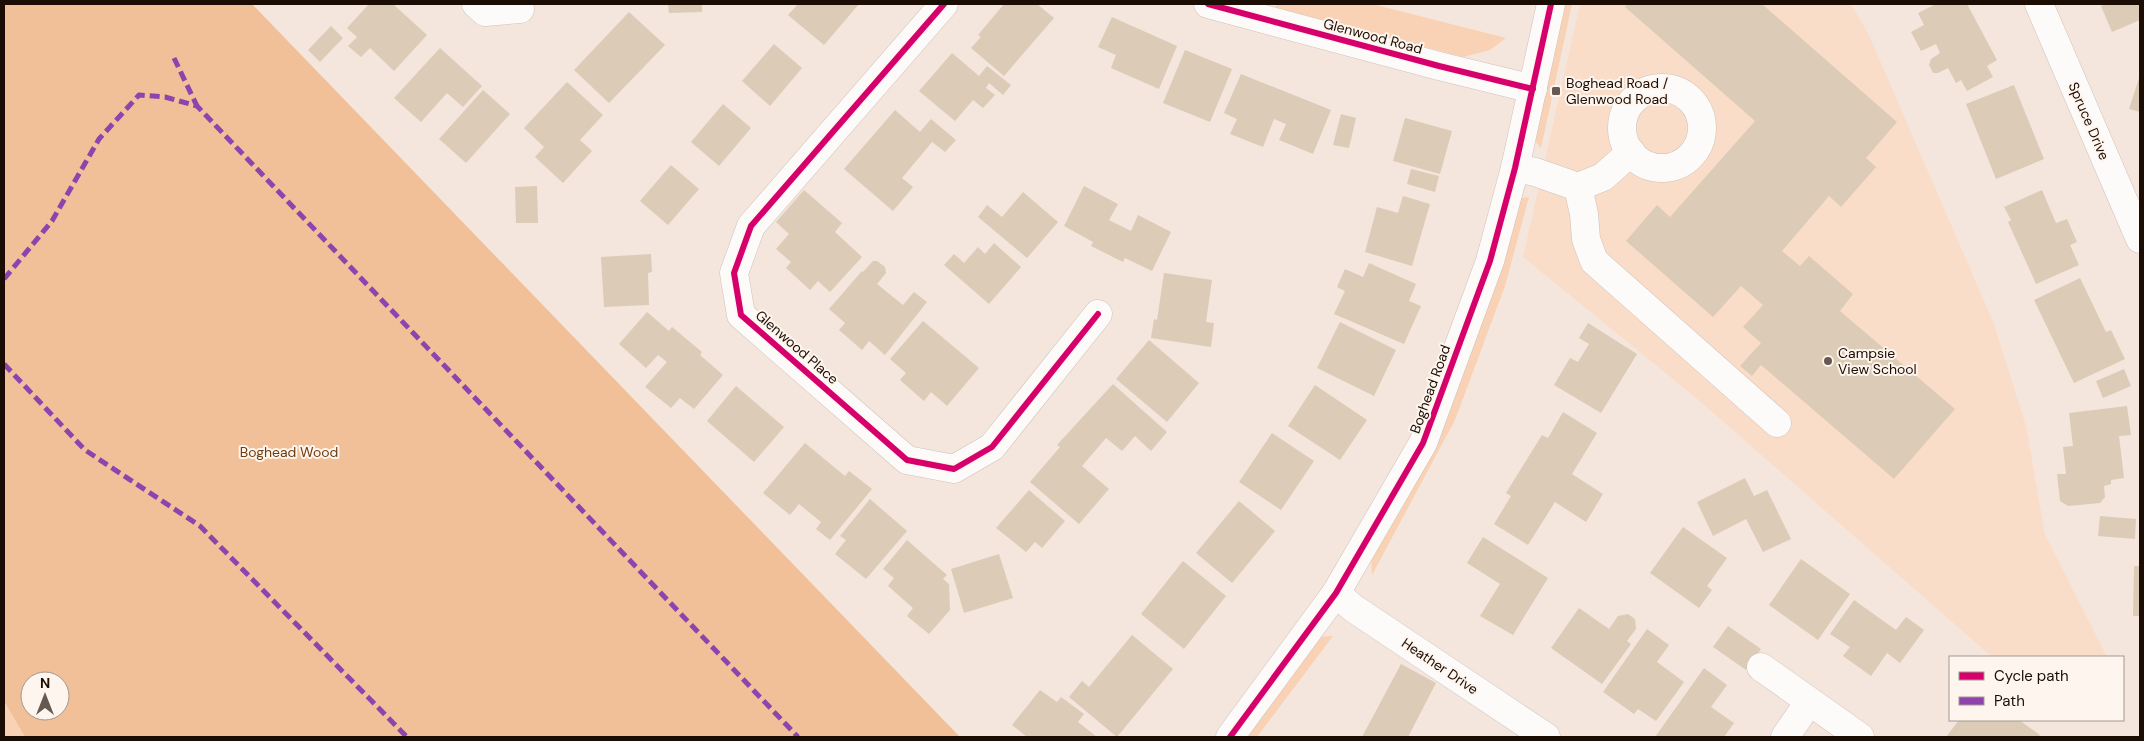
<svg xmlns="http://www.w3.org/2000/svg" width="2144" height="741" viewBox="0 0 2144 741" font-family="'DM Sans',sans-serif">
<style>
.built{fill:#faddc9}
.green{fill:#f9d2b5}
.forest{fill:#f1c099;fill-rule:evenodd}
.building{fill:#dccbb6}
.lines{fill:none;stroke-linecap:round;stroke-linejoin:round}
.minor-casing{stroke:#cfc1b7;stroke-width:29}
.minor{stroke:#fdfbfa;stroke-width:28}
.quiet{stroke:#8e44ad;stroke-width:5;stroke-dasharray:10 5;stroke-linecap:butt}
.cycleway-casing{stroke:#fef5ef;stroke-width:9}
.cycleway{stroke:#d6006c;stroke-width:6}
.poi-dot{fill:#67594f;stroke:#fef5ef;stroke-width:2}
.labels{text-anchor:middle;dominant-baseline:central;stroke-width:4;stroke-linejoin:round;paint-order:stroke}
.street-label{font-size:14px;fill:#1b0d03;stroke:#fef5ef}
.poi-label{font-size:14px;fill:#1b0d03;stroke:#fef5ef;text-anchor:start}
.park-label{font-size:14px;fill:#6f3d0d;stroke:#fef5ef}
</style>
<rect width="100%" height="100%" fill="#f4e6dc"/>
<path class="built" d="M1580 4H1851L1869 35 1994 324 2026 426 2045 534 2107 657H1992L1696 398 1523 257Z"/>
<g class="green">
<path d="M1274 4H1372L1506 38 1490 50 1463 57 1277 8Z"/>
<path d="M1559 4H1572L1541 148 1535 141 1533 119Z"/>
<path d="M1529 197 1505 286 1455 420 1372 575 1371 552 1516 199Z"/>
<path d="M1333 636 1257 737H1243L1313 637Z"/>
<path d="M4 701 25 737H4Z"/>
</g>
<path class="forest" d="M4 4H252L960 737H25L4 701ZM30 681H60V711H30Z"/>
<g class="building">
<path d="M369 4H393L427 35 394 71 370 48 361 57 348 46 357 37 347 28Z"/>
<path d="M668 4H702V12L669 13Z"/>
<path d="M798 4H859L824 45 788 15Z"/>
<path d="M1004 4H1037L1054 18 1004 76 971 48 981 37 978 35Z"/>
<path d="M1627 4H1762L1897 122 1866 158 1876 167 1841 207 1829 196 1782 251 1800 266 1809 256 1853 294 1840 311 1955 409 1894 479 1761 365 1752 376 1740 366 1761 343 1743 327 1763 305 1741 286 1713 317 1626 241 1657 205 1670 217 1755 121 1625 7Z"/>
<path d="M1936 4H1967L1997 60 1987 66 1993 77 1967 91 1961 80 1956 83 1948 68 1938 73H1933L1929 65 1931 59 1940 53 1936 44 1921 51 1911 32 1924 25 1918 13Z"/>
<path d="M2105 4H2140V20L2112 32 2101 6Z"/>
<path d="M629 12 665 45 609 103 574 70Z"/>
<path d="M1112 17 1177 46 1159 89 1111 68 1116 55 1098 47Z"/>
<path d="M331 26 343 38 320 62 308 50Z"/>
<path d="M774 44 802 68 770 106 742 81Z"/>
<path d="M440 48 482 86 463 107 447 93 421 122 394 98Z"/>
<path d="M1185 50 1232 69 1210 122 1163 103Z"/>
<path d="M952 53 979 76 987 66 1011 85 1003 95 989 83 986 88 995 95 983 108 973 100 955 121 919 91Z"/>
<path d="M1241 74 1331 110 1313 154 1279 140 1286 124 1274 119 1263 147 1230 134 1237 119 1224 113Z"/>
<path d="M2140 75V112L2129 109Z"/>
<path d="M567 82 603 115 580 140 592 151 563 183 535 157 544 147 524 128Z"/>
<path d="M2014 85 2044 159 1996 179 1966 104Z"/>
<path d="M483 90 510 114 466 163 439 139Z"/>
<path d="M723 104 751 128 719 166 691 142Z"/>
<path d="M895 110 920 132 931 119 956 140 945 152 932 142 902 178 913 187 893 211 844 169Z"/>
<path d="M1341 114 1356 118 1349 148 1333 145Z"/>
<path d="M1405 118 1452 131 1440 174 1393 161Z"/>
<path d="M671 165 699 189 668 225 640 201Z"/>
<path d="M1411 169 1439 176 1435 192 1407 184Z"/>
<path d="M537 186 538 223H516L515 187Z"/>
<path d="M1084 186 1118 204 1109 220 1131 231 1138 215 1171 232 1152 271 1125 258 1123 262 1091 246 1093 242 1064 226Z"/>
<path d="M804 190 842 223 835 232 862 257 830 292 818 281 810 290 786 268 791 262 776 249 789 234 776 222Z"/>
<path d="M2042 190 2056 223 2067 219 2077 242 2070 245 2079 265 2036 284 2008 222 2011 220 2004 207Z"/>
<path d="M1023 192 1058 222 1027 258 978 217 987 205 1002 217Z"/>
<path d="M1403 196 1430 204 1412 266 1365 252 1377 207 1398 213Z"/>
<path d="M994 243 1021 267 989 304 944 265 954 254 964 263 978 247 985 254Z"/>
<path d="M651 254 652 272 648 273 649 305 604 307 601 257Z"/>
<path d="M873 261H877L885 267 886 273 877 284 903 305 914 292 927 302 885 355 869 341 862 350 839 330 845 323 829 309 862 271 863 272Z"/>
<path d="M1369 263 1416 284 1409 301 1421 306 1404 344 1334 314 1345 291 1337 287 1345 269 1363 277Z"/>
<path d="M1164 273 1212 280 1206 322 1214 323 1211 347 1151 338 1154 319 1157 320Z"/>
<path d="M2080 278 2106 332 2111 330 2125 359 2074 383 2034 300Z"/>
<path d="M647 312 669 331 672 327 702 352 700 355 723 375 694 409 680 398 671 408 645 387 667 362 658 355 646 368 619 344Z"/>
<path d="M923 321 979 368 947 406 931 392 924 401 900 380 906 373 890 359Z"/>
<path d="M1340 322 1396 350 1374 396 1317 368Z"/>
<path d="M1588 323 1637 354 1601 413 1554 385 1570 358 1578 362 1589 344 1579 338Z"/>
<path d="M1149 340 1199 383 1167 422 1116 379Z"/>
<path d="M2124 369 2131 386 2103 398 2096 381Z"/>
<path d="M1113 384 1167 432 1151 451 1135 436 1122 451 1106 438 1082 466 1109 489 1079 524 1030 482 1060 447 1057 445Z"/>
<path d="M1315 385 1367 420 1340 460 1288 426Z"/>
<path d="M736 386 784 427 754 462 707 421Z"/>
<path d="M2127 406 2131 435 2119 436 2124 478 2111 480V484L2104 486 2105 497 2100 503 2068 506 2060 501 2057 474H2066L2063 447 2073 446 2069 413Z"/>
<path d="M1563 412 1597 433 1572 474 1603 494 1586 522 1555 502 1528 545 1494 524 1511 496 1506 493 1542 435 1548 438Z"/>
<path d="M1272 433 1314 461 1281 510 1239 482Z"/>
<path d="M805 443 845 476 849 471 872 489 830 540 816 529 821 522 799 504 790 515 763 493Z"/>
<path d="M1745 478 1754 496 1767 490 1791 539 1763 552 1746 519 1713 536 1697 502Z"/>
<path d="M1029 490 1065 521 1042 548 1035 542 1026 552 996 528Z"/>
<path d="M870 499 907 531 866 579 835 554 846 540 840 536Z"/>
<path d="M1239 501 1275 531 1232 583 1196 553Z"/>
<path d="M2100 516 2136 519 2135 539 2098 536Z"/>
<path d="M1683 527 1727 558 1707 586 1712 590 1699 608 1650 573Z"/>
<path d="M1483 537 1548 578 1513 635 1480 616 1500 584 1467 563Z"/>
<path d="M907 540 947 575 943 579 949 584 950 610 929 634 907 616 913 608 888 586 894 578 883 569Z"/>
<path d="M999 554 1013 598 964 613 951 569Z"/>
<path d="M1801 559 1850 594 1818 640 1769 605Z"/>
<path d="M1183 561 1226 596 1184 649 1141 614Z"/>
<path d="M2134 566H2140V616H2133Z"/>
<path d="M1854 600 1896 630 1906 617 1924 630 1900 663 1887 653 1871 676 1843 656 1850 647 1830 634Z"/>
<path d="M1579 608 1609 629 1618 616 1628 614 1635 619 1636 629 1627 641 1631 644 1602 684 1551 648Z"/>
<path d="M1728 626 1761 649 1746 670 1713 647Z"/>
<path d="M1647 629 1669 645 1657 662 1684 682 1656 721 1638 709 1634 714 1603 692Z"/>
<path d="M1132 635 1173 669 1117 737 1069 697 1082 681 1089 687Z"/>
<path d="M1401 664 1436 683 1408 737H1362Z"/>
<path d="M1704 668 1727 685 1711 707 1734 723 1724 737H1655Z"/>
<path d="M1040 690 1057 702 1061 697 1084 714 1078 722 1097 737H1027L1012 725Z"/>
<path d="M1959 720 1980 721 1981 720H2019L2040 735 2038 737H1946Z"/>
</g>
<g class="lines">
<g class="minor-casing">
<g id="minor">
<path d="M476 4 485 12 520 9"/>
<path d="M944 4 751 226 734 273 741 315 907 460 954 469 992 447 1098 314"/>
<path d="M1208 4 1439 66 1533 89"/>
<path d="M2039 4 2140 239"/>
<circle cx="1662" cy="128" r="40"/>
<path d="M1515 168 1535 172 1578 187 1603 177 1631 152"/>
<path d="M1578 187 1584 214 1586 239 1594 261 1777 423"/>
<path d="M1336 593 1353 608 1546 737"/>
<path d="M1761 667 1860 737"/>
<path d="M1230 737 1336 593 1423 443 1490 261 1515 168 1551 4"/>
<path d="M1785 737 1809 702"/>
</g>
</g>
<use href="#minor" class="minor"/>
<g class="quiet">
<path d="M174 58 197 106"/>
<path d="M4 279 52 221 99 139 139 95 165 97 197 106 798 737"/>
<path d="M4 364 85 450 200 526 407 737"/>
</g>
<g class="cycleway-casing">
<g id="cycleway">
<path d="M944 4 751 226 734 273 741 315 907 460 954 469 992 447 1098 314"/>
<path d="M1208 4 1439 66 1533 89"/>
<path d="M1230 737 1336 593 1423 443 1490 261 1515 168 1551 4"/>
</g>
</g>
<use href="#cycleway" class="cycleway"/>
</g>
<g class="poi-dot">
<rect x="1551" y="86" width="10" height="10" rx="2.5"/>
<circle cx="1828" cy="361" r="5"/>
</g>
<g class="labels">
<g class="street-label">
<text transform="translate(1373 36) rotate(15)">Glenwood Road</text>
<text transform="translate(2089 121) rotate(67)">Spruce Drive</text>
<text transform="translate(797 347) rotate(41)">Glenwood Place</text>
<text transform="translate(1430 389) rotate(-70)">Boghead Road</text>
<text transform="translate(1440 666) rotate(34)">Heather Drive</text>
</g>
<g class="poi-label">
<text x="1566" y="83">Boghead Road /<tspan x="1566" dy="16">Glenwood Road</tspan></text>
<text x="1838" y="353">Campsie<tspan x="1838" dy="16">View School</tspan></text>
</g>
<g class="park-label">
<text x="289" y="452">Boghead Wood</text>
</g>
</g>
<rect width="2144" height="741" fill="none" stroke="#1b0d03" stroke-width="10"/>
<rect x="1949" y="656" width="175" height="65" fill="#fef5ef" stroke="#a39891"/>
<rect x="1959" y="672" width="25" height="8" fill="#d6006c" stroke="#a39891"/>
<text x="1994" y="681" font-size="15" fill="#1b0d03">Cycle path</text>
<rect x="1959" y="697" width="25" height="8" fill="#8e44ad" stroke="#a39891"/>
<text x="1994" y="706" font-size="15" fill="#1b0d03">Path</text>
<g transform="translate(45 696)"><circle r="24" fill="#fef5ef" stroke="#a39891"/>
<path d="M0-4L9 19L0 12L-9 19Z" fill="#67594f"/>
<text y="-8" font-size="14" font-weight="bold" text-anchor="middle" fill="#1b0d03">N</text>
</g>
</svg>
